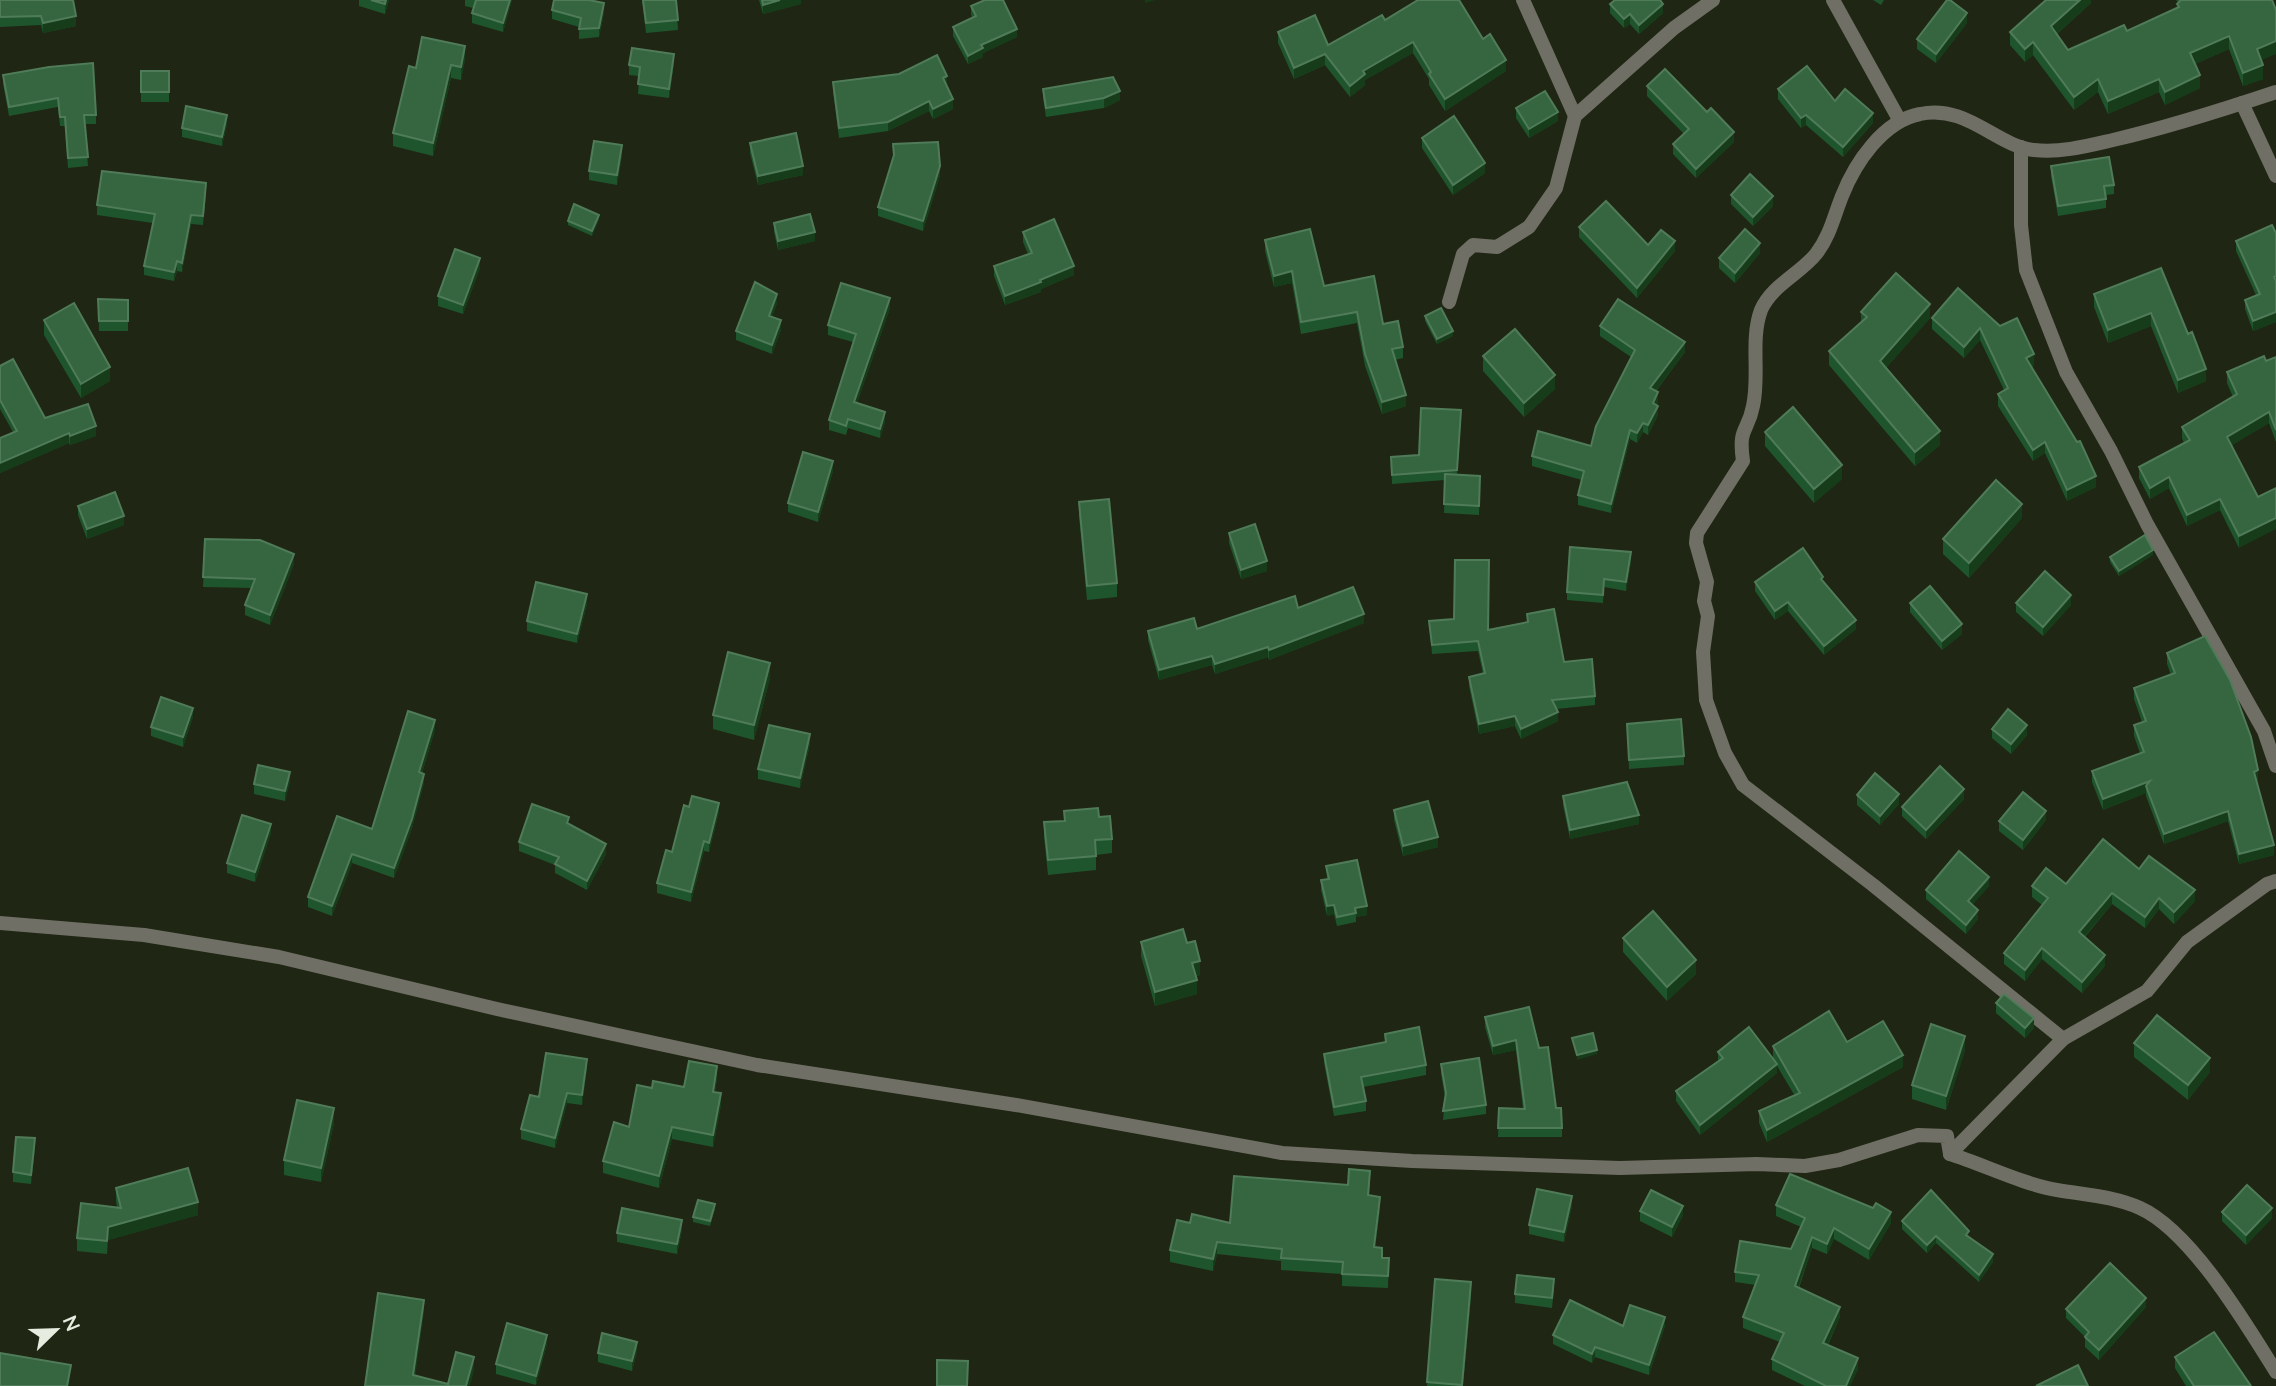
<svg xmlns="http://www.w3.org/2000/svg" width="2276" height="1386" viewBox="0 0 2276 1386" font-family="Lato,sans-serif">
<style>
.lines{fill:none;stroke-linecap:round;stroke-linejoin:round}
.street{stroke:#706f65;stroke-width:14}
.wall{fill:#1f552d}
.shaded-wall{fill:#163c1a}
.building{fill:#356640;stroke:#507b59;stroke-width:2}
</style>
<rect width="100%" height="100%" fill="#1f2613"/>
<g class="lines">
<g class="street">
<path d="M1523 0 1575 116"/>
<path d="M1833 0 1900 121"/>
<path d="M2242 103 2276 176"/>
<path d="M2021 147V225L2026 270 2066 372 2111 451 2147 524 2264 731 2276 766"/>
<path d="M1449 302 1463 254 1473 245 1497 247 1529 227 1556 188 1575 116 1674 28 1713 0"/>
<path d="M0 923 144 935 279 957 497 1009 757 1065 1016 1105 1282 1153 1412 1161 1620 1168 1757 1164 1805 1166 1839 1160 1918 1135 1947 1136 1950 1154C1982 1164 2025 1185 2057 1190 2086 1195 2113 1196 2140 1208 2191 1231 2246 1324 2276 1372"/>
<path d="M2063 1039 2147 991 2187 942 2267 884 2276 881"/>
<path d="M1950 1154 2063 1039 1873 885 1743 785 1725 753 1706 700 1703 652 1708 616 1704 601 1707 582 1696 543 1697 533 1743 461C1738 426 1748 433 1753 406 1760 375 1750 340 1761 310 1772 285 1800 274 1816 254 1830 236 1834 216 1842 196 1855 163 1883 121 1920 114 1967 104 1996 146 2034 150 2061 153 2087 146 2113 140 2169 127 2222 110 2276 92"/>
</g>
</g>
<g class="wall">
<path d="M0 0 76 26 43 33 41 25 0 27Z"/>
<path d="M359 0H389L385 14 359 6Z"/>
<path d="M465 0H512L503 32 472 23V13L473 8 465 6Z"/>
<path d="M642 0H676L678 30 646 33Z"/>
<path d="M759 0H801V4L763 14Z"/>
<path d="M1873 0H1884L1881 5Z"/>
<path d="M2091 0V3L2057 34 2068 50 2127 31 2177 8 2179 3 2176 0H2272L2261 60 2263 79 2243 86 2229 49 2195 64 2200 88 2165 105 2159 92 2108 114 2098 92 2074 110 2033 55 2025 62 2010 45V32Z"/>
<path d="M1610 4 1663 13 1639 34 1630 24 1624 28 1610 13Z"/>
<path d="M971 6 1017 37 983 53V57L968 64 953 36V27L973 18 971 15Z"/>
<path d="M552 10 604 13 599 37 579 39V27L552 19Z"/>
<path d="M1385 20 1483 39 1506 71 1445 111 1429 85V79L1413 53 1365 80V85L1350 97 1325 65 1294 79 1278 43V32L1328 45Z"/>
<path d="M1967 23 1936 63 1917 49V39Z"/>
<path d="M465 59 461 80 451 78 433 156 393 146V133L416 68Z"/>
<path d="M674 63 669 98 638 94 639 76 629 75V65Z"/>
<rect x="141" y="71" width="28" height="31"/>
<path d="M3 75 96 115V124H85L88 166 68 168 65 126H60L58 107 9 116 3 84Z"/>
<path d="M833 82 947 86 953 109 933 119 929 111 888 131 839 138 833 91Z"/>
<path d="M1647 86 1734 142 1696 178 1673 154V144L1684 134 1647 96Z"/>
<path d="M1043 89 1120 100 1104 108 1046 117 1043 98Z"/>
<path d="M1778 89 1835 101 1873 123 1843 157 1806 125 1801 128 1778 99Z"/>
<path d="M1516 108 1558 121 1529 138 1516 118Z"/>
<path d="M227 124 222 146 182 137V128Z"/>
<path d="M1422 138 1485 173 1453 195 1422 148Z"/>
<path d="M750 143 803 175 758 185 750 153Z"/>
<path d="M622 155 617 185 589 180V171Z"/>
<path d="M2051 166 2114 185V194L2106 195V208L2058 216 2051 176Z"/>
<path d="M940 176 923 231 878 216V207Z"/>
<path d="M206 193 203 225 191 224 182 272 177 271 174 281 144 275V266L153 223 97 215V205Z"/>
<path d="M1731 195 1773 206 1753 226 1731 204Z"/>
<path d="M599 219 592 236 568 225V221Z"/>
<path d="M774 223 815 241 778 250 774 232Z"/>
<path d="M1579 227 1648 245 1675 251 1637 298 1579 237Z"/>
<path d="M1023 232 1074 275 1041 289V292L1005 305 994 276V266L1028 254 1023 242Z"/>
<path d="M2276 233V322L2253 331 2245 309V300L2256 295 2236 251V241Z"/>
<path d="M1265 240 1324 286 1383 324 1403 347V358L1395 360 1406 406 1382 414 1365 366 1357 323 1301 334 1292 283 1274 287 1265 251Z"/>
<path d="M1760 253 1735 283 1719 268V258Z"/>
<path d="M480 268 463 314 438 306V296Z"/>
<path d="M2161 268 2206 381 2178 393 2151 326 2108 343 2094 307V294Z"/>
<path d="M1958 288 2034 366 2031 367 2096 487 2067 501 2045 453 2033 461 1998 406V394L2004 390 1980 340 1964 358 1932 329V318Z"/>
<path d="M98 299 128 300V331H99Z"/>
<path d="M777 303 772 317 781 330 772 354 736 340V331Z"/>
<path d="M890 308 857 403 885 422 880 438 848 428 846 435 829 430V420L853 342 828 335V325Z"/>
<path d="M1861 312 1930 318 1886 368 1940 445 1915 466 1829 365V351L1861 323Z"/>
<path d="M1425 316 1453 336 1437 344 1425 321Z"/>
<path d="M44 320 110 381 81 398 44 335Z"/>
<path d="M1600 326 1685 352 1656 391 1658 402 1657 405 1658 415 1648 435 1643 432 1637 443 1630 439 1611 513 1578 505V495L1582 480 1532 466V456L1591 446 1631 357 1600 336Z"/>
<path d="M1483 356 1555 389 1524 417 1483 371Z"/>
<path d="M2276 357V442L2269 423 2232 445 2258 497 2239 548 2220 510 2187 526 2169 488 2150 499 2139 478V467L2184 443 2182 438V427L2233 397 2227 383V372Z"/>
<path d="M0 366 45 418 96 436 70 445 69 443 0 473V438L13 432 0 409Z"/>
<path d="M1461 420 1457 475 1480 486 1479 515 1444 513 1445 480 1392 484 1391 457 1419 455Z"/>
<path d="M1765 432 1842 479 1814 503 1765 446Z"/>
<path d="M833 471 818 522 788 512V503Z"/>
<path d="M1079 502 1117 583V597L1087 600 1079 516Z"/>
<path d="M78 506 124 525 87 539 78 515Z"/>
<path d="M2022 518 1969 578 1943 554V539Z"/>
<path d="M1229 533 1267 571 1241 579 1229 543Z"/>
<path d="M205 539 294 564 270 625 245 615V605L252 588 203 587Z"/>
<path d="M2153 555 2119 576 2110 562V557Z"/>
<path d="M1631 561 1626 591 1604 587 1603 603 1567 600V592Z"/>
<path d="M1823 581 1856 629 1824 655 1788 611 1775 620 1755 591V582Z"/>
<path d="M1910 603 1962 634 1942 650 1910 612Z"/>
<path d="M2016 603 2071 605 2043 636 2016 612Z"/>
<path d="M587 604 577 643 527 631V621Z"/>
<path d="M1298 608 1364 623 1269 660 1268 657 1215 674 1212 665 1159 680 1148 640V631L1197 629Z"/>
<path d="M1527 614 1564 662 1595 696V705L1557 709 1558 721 1521 739 1515 726 1479 734 1469 686V677L1483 674 1478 651 1432 654 1429 621 1488 630 1527 622Z"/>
<path d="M2167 653 2258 781H2256L2274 855 2239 864 2228 821 2164 844 2146 796V793L2103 810 2092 782V771L2140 753 2134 736V725L2142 722 2134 699V688L2171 675 2167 664Z"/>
<path d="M770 678 754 740 713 729V715Z"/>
<path d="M193 717 183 747 151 736V727Z"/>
<path d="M1627 724 1684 756V765L1629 769Z"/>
<path d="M1992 729 2027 735 2011 754 1992 738Z"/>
<path d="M435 730 422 773 424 783 412 828 394 878 352 863 332 916 308 907V897L372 829Z"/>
<path d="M810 744 800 788 758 779V769Z"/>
<path d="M290 781 285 801 254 794V784Z"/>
<path d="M1857 795 1899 804 1880 825 1857 805Z"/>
<path d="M1563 796 1639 824 1570 839 1563 805Z"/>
<path d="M1964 799 1926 839 1902 816V807Z"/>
<path d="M1394 810 1438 847 1403 856 1394 820Z"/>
<path d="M1064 811 1099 817 1112 839V853L1096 855V870L1048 875 1044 837V822L1064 821Z"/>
<path d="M719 812 709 852 704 851 691 902 657 893V883L672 852Z"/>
<path d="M2046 820 2023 850 1999 831V821Z"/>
<path d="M569 824 606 854 587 890 555 873V865L519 851V842Z"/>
<path d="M271 833 255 882 227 873V863Z"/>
<path d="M1326 866 1367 915 1356 917V922L1337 926 1334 914 1327 916 1321 890V880L1327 879Z"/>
<path d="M2139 869 2195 901 2174 924 2159 909 2145 928 2112 904 2085 937 2105 966 2082 993 2042 959 2025 981 2004 964V953L2042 905 2032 897V886L2066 884Z"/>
<path d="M1989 886 1972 905 1978 919 1966 934 1926 899V890Z"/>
<path d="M1623 938 1696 974 1667 1001 1623 952Z"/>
<path d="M1141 942 1187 943 1200 975 1196 976 1197 994 1155 1006 1141 956Z"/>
<path d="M1996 1003 2034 1028 2025 1038 1996 1013Z"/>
<path d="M1529 1007 1562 1128V1137H1498L1499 1108 1523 1109 1516 1050 1493 1055 1485 1027V1017Z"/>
<path d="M1385 1034 1426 1065V1075L1363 1087 1366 1101V1111L1334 1116 1324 1063V1054L1385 1042Z"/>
<path d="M1847 1042 1903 1067 1767 1142 1759 1123V1111L1795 1096 1777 1066V1073L1700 1135 1676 1101V1091L1718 1061V1052L1773 1058V1046Z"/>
<path d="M2134 1043 2210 1072 2188 1100 2134 1057Z"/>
<path d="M1965 1050 1946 1110 1912 1099V1085Z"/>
<path d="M1441 1064 1486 1105V1114L1443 1120 1445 1098 1441 1073Z"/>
<path d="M587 1068 582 1105 567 1103 555 1148 521 1139V1129L539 1097Z"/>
<path d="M717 1078 715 1092 721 1105 713 1147 672 1139 659 1188 603 1173V1161L629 1127 652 1088 684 1087Z"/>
<path d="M334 1123 321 1182 284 1175V1160Z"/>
<path d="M35 1148 31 1184 13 1182V1172Z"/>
<path d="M1370 1183 1369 1196 1380 1209 1375 1247 1382 1258H1389L1388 1288 1342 1286V1274L1281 1270V1261L1217 1254 1213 1271 1170 1262V1250L1190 1223H1230L1348 1185Z"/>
<path d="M116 1188 198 1215 108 1240 107 1254 77 1251V1238L117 1207 116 1201Z"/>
<path d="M1776 1205 1891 1223 1869 1260 1834 1239 1827 1254 1812 1248 1799 1288 1840 1317 1828 1345 1858 1369 1850 1386H1805L1772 1370V1359L1780 1342 1743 1328V1317L1756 1285 1735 1282V1272L1791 1249 1801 1227 1776 1216Z"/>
<path d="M1572 1206 1564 1242 1529 1234V1225Z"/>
<path d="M715 1209 710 1226 693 1222V1217Z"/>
<path d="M1640 1211 1683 1215 1672 1237 1640 1221Z"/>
<path d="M2222 1212 2272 1218 2246 1245 2222 1221Z"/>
<path d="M1902 1221 1969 1237 1993 1262 1979 1282 1936 1243 1927 1253 1902 1229Z"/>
<path d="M682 1230 677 1254 617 1242V1233Z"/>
<path d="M1435 1279 1471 1296 1463 1386H1427Z"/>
<path d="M1554 1289 1552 1308 1515 1303V1294Z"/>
<path d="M2146 1307 2099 1360 2085 1347V1337L2066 1318V1309Z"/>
<path d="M1623 1326H1665L1649 1375 1595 1357 1592 1363 1553 1344V1335Z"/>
<path d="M547 1344 536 1385 496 1374V1364Z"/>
<path d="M637 1351 632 1371 598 1362V1353Z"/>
<path d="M2175 1357 2251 1386H2186L2175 1368Z"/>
</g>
<g class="shaded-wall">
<path d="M386 0H389L385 14V4Z"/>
<path d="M510 0H512L503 32V23Z"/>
<path d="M780 0H801V4L763 14V5Z"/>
<path d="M1145 0H1155L1145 3Z"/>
<path d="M2080 0H2091V3L2051 39V26Z"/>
<path d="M604 3V13L599 37V28Z"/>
<path d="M1663 4V13L1639 34V25Z"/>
<path d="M1967 13V23L1936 63V54Z"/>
<path d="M1630 14V24L1624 28V19Z"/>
<path d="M76 16V26L43 33V23Z"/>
<path d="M1017 29V37L983 53V57L968 64V56L981 45Z"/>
<path d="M2229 36V49L2190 66V53Z"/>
<path d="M2276 41V54L2257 62V49Z"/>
<path d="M1413 42V53L1365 80V85L1350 97V86L1363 71Z"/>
<path d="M2033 42V55L2025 62V49Z"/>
<path d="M465 46V59L461 80V67Z"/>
<path d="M674 54V63L669 98V89Z"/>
<path d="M1325 54V65L1294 79V68Z"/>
<path d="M1506 60V71L1445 111V99Z"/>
<path d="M451 65V78L433 156V143Z"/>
<path d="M2263 65V79L2243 86V73Z"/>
<path d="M2200 75V88L2165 105V92Z"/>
<path d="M947 76V86L943 88V78Z"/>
<path d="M2098 79V92L2074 110V97Z"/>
<path d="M2159 79V92L2108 114V101Z"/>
<path d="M1120 91V100L1104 108V98Z"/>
<path d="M953 99V109L933 119V109Z"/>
<path d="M929 101V111L888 131V122Z"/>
<path d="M1558 112V121L1529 138V129Z"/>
<path d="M1873 113V123L1843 157V147Z"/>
<path d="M227 115V124L222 146V137Z"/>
<path d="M1806 115V125L1801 128V118Z"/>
<path d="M1734 132V142L1696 178V169Z"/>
<path d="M622 145V155L617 185V175Z"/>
<path d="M1485 163V173L1453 195V185Z"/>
<path d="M803 166V175L758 185V176Z"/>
<path d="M940 166V176L923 231V221Z"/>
<path d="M1773 196V206L1753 226V217Z"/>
<path d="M191 215V224L182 272V263Z"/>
<path d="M599 215V219L592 236V231Z"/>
<path d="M815 232V241L778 250V241Z"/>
<path d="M1675 241V251L1637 298V288Z"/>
<path d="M1760 243V253L1735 283V273Z"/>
<path d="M480 258V268L463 314V305Z"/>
<path d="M177 261V271L174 281V272Z"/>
<path d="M1074 266V275L1041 289V292L1005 305V296Z"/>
<path d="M1292 271V283L1274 287V276Z"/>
<path d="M777 294V303L769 326V316Z"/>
<path d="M890 298V308L854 412V402Z"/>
<path d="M1930 304V318L1880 375V361Z"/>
<path d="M2276 312V322L2253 331V321Z"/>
<path d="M2151 313V326L2108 343V330Z"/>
<path d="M781 320V330L772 354V345Z"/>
<path d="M1980 328V340L1964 358V347Z"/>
<path d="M1453 331V336L1437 344V339Z"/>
<path d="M1685 342V352L1650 398V388Z"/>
<path d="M2034 354V366L2026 370V358Z"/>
<path d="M110 367V381L81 398V384Z"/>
<path d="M2206 369V381L2178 393V380Z"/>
<path d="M1555 375V389L1524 417V403Z"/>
<path d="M1658 392V402L1653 412V403Z"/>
<path d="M1406 395V406L1382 414V402Z"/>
<path d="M1658 406V415L1648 435V425Z"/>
<path d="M885 412V422L880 438V429Z"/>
<path d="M2269 412V423L2227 448V437Z"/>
<path d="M1643 423V432L1637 443V433Z"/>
<path d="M96 426V436L70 445V436Z"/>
<path d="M1630 430V439L1611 513V504Z"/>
<path d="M1940 431V445L1915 466V452Z"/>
<path d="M69 433V443L0 473V463Z"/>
<path d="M2045 442V453L2033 461V450Z"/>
<path d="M833 461V471L818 522V512Z"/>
<path d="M1842 465V479L1814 503V489Z"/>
<path d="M2096 476V487L2067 501V490Z"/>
<path d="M2169 477V488L2150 499V488Z"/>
<path d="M2220 499V510L2187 526V515Z"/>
<path d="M2022 504V518L1969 578V563Z"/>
<path d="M124 516V525L87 539V529Z"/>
<path d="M2276 518V529L2239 548V536Z"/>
<path d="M2153 550V555L2119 576V571Z"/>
<path d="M1631 552V561L1626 591V582Z"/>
<path d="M294 554V564L270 625V615Z"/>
<path d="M1267 561V571L1241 579V570Z"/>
<path d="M587 594V604L577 643V634Z"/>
<path d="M2071 595V605L2043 636V627Z"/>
<path d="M1788 602V611L1775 620V611Z"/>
<path d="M1364 614V623L1269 660V650Z"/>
<path d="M1856 620V629L1824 655V646Z"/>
<path d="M1962 624V634L1942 650V641Z"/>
<path d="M1268 647V657L1215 674V664Z"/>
<path d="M1212 656V665L1159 680V670Z"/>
<path d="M770 663V678L754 740V725Z"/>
<path d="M193 708V717L183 747V737Z"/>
<path d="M1558 712V721L1521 739V729Z"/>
<path d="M1515 716V726L1479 734V724Z"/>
<path d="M435 720V730L419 782V772Z"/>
<path d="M2027 725V735L2011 754V744Z"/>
<path d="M810 734V744L800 788V778Z"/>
<path d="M2258 770V781L2254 782V772Z"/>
<path d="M290 772V781L285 801V791Z"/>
<path d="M424 774V783L412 828 394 878V868Z"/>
<path d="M2150 781 2146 786V793L2103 810V799Z"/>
<path d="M1964 789V799L1926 839V830Z"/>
<path d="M1899 794V804L1880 825V816Z"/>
<path d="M719 803V812L709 852V843Z"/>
<path d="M2046 811V820L2023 850V840Z"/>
<path d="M2228 811V821L2164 844V834Z"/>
<path d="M1639 815V824L1570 839V830Z"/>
<path d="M271 824V833L255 882V872Z"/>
<path d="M1438 837V847L1403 856V846Z"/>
<path d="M704 841V851L691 902V892Z"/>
<path d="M606 844V854L587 890V881Z"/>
<path d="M2274 845V855L2239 864V854Z"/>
<path d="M352 854V863L332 916V906Z"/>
<path d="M1989 877V886L1968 910V901Z"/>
<path d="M2195 890V901L2174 924V912Z"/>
<path d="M2112 893V904L2079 943V932Z"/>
<path d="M2159 898V909L2145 928V917Z"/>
<path d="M1334 905V914L1327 916V906Z"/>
<path d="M1367 906V915L1356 917 1355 908Z"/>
<path d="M1978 910V919L1966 934V925Z"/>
<path d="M2042 948V959L2025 981V970Z"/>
<path d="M2105 955V966L2082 993V982Z"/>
<path d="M1696 960V974L1667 1001V987Z"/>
<path d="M1200 961V975L1192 977V963Z"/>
<path d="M1197 980V994L1155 1006V992Z"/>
<path d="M2034 1018V1028L2025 1038V1028Z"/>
<path d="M1965 1036V1050L1946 1110V1096Z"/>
<path d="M1516 1040V1050L1493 1055V1046Z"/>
<path d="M1597 1050V1054L1577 1060V1055Z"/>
<path d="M1903 1055V1067L1767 1142V1130Z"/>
<path d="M2210 1058V1072L2188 1100V1085Z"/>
<path d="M587 1059V1068L582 1105V1095Z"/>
<path d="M1777 1064V1073L1700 1135V1125Z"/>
<path d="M717 1066V1078L713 1104V1092Z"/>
<path d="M567 1093V1103L555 1148V1138Z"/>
<path d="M721 1093V1105L713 1147V1135Z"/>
<path d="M334 1108V1123L321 1182V1168Z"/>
<path d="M672 1127V1139L659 1188V1176Z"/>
<path d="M35 1138V1148L31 1184V1175Z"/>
<path d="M1572 1196V1206L1564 1242V1232Z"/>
<path d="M1380 1197V1209L1374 1259V1247Z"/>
<path d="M198 1202V1215L108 1240 107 1254 108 1227Z"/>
<path d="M1683 1206V1215L1672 1237V1227Z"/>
<path d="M2272 1208V1218L2246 1245V1235Z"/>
<path d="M1891 1212V1223L1869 1260V1249Z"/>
<path d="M682 1220V1230L677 1254V1244Z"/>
<path d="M1834 1228V1239L1827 1254V1244Z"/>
<path d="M1936 1236V1243L1927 1253V1245Z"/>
<path d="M1812 1237V1248L1795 1297V1286Z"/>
<path d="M1217 1242V1254L1213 1271V1259Z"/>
<path d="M1993 1254V1262L1979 1282V1275Z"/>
<path d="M1471 1282V1296L1463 1386H1462Z"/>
<path d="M2146 1298V1307L2099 1360V1350Z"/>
<path d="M424 1300V1313L414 1386 413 1375Z"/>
<path d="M1840 1307V1317L1823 1354V1343Z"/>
<path d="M1665 1317V1326L1649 1375V1365Z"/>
<path d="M547 1335V1344L536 1385V1376Z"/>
<path d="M637 1342V1351L632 1371V1361Z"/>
<path d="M1595 1347V1357L1592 1363V1354Z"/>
<path d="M474 1357V1371L470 1386H466Z"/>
<path d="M1858 1358V1369L1850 1386H1846Z"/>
<path d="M71 1365 69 1386H67Z"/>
</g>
<g class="building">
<path d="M0 0H73L76 16 43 23 41 16 0 17Z"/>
<path d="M371 0H386L385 4Z"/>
<path d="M476 0H510L503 23 472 13Z"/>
<path d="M554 0H589L604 3 599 28 579 29 581 18 552 10Z"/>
<path d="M643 0H676L678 20 646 23Z"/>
<path d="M762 0H780L763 5Z"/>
<path d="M985 0H1003L1017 29 981 45 983 48 968 56 953 27 976 16 971 6Z"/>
<path d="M1418 0H1459L1483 39 1490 34 1506 60 1445 99 1429 74 1431 72 1413 42 1363 71 1365 74 1350 86 1325 54 1294 68 1278 32 1315 15 1328 45 1382 15 1385 20Z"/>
<path d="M1615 0H1660L1663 4 1639 25 1630 14 1624 19 1610 4Z"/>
<path d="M1947 0H1950L1967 13 1936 54 1917 39Z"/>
<path d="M2046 0H2080L2051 26 2068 50 2124 25 2127 31 2179 7 2177 4 2181 0H2272L2276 10V41L2257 49 2263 65 2243 73 2229 36 2190 53 2200 75 2165 92 2159 79 2108 101 2098 79 2074 97 2033 42 2025 49 2010 32Z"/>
<path d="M422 37 465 46 461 67 451 65 433 143 393 133 409 66 416 68Z"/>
<path d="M632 48 674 54 669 89 638 84 640 67 629 65Z"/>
<path d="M937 55 947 76 943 78 953 99 933 109 929 101 888 122 839 128 833 82 899 74Z"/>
<path d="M93 63 96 115H84L88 157 68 158 65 117H60L58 98 9 107 3 75 49 67Z"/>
<path d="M1807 66 1835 101 1845 89 1873 113 1843 147 1806 115 1801 118 1778 89Z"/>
<path d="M1665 69 1707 112 1711 108 1734 132 1696 169 1673 144 1689 129 1647 86Z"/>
<rect x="141" y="71" width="28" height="21"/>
<path d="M1113 77 1120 91 1104 98 1046 108 1043 89Z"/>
<path d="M1545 91 1558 112 1529 129 1516 108Z"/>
<path d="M186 106 227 115 222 137 182 128Z"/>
<path d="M1454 116 1485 163 1453 185 1422 138Z"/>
<path d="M796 133 803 166 758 176 750 143Z"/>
<path d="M594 141 622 145 617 175 589 171Z"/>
<path d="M938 142 940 166 923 221 878 207 894 155 893 144Z"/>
<path d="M2109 157 2114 185 2104 186 2106 199 2058 206 2051 166Z"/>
<path d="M102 171 206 183 203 216 191 215 182 263 177 261 174 272 144 266 155 214 97 205Z"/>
<path d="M1750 174 1773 196 1753 217 1731 195Z"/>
<path d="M1606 201 1648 245 1661 230 1675 241 1637 288 1579 227Z"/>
<path d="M574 204 599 215 592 231 568 221Z"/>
<path d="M810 214 815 232 778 241 774 223Z"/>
<path d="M1054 219 1074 266 1040 280 1041 282 1005 296 994 266 1032 253 1023 232Z"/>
<path d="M2272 225 2276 233V276L2274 277 2276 281V312L2253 321 2245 300 2260 294 2236 241Z"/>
<path d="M1310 229 1324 286 1374 276 1383 324 1398 321 1403 347 1392 349 1406 395 1382 402 1365 354 1357 312 1301 322 1292 271 1274 276 1265 240Z"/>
<path d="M1745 229 1760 243 1735 273 1719 258Z"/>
<path d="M455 249 480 258 463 305 438 296Z"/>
<path d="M2161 268 2188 334 2192 332 2206 369 2178 380 2151 313 2108 330 2094 294Z"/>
<path d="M1896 273 1930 304 1880 361 1940 431 1915 452 1829 351 1867 317 1861 312Z"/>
<path d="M755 282 777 294 769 316 781 320 772 345 736 331Z"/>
<path d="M841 283 890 298 854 402 885 412 880 429 848 419 846 426 829 420 856 334 828 325Z"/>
<path d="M1958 288 2000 326 2017 318 2034 354 2026 358 2077 442 2080 441 2096 476 2067 490 2045 442 2033 450 1998 394 2008 388 1980 328 1964 347 1932 318Z"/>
<path d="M98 299 128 300V321H99Z"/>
<path d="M1618 299 1685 342 1650 388 1658 392 1653 403 1658 406 1648 425 1643 423 1637 433 1630 430 1611 504 1578 495 1584 471 1532 456 1538 431 1591 446 1596 426 1635 350 1600 326Z"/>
<path d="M74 303 110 367 81 384 44 320Z"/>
<path d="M1441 308 1453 331 1437 339 1425 316Z"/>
<path d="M1515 329 1555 375 1524 403 1483 356Z"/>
<path d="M2264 356 2266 361 2276 357V430L2269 412 2227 437 2258 497 2276 488V518L2239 536 2220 499 2187 515 2169 477 2150 488 2139 467 2190 440 2182 427 2237 394 2227 372Z"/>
<path d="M13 359 45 418 88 404 96 426 70 436 69 433 0 463V438L17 431 0 400V366Z"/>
<path d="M1793 407 1842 465 1814 489 1765 432Z"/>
<path d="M1421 408 1461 410 1457 470 1392 475 1391 457 1419 455Z"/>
<path d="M803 452 833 461 818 512 788 503Z"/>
<path d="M1445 474 1480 476 1479 506 1444 504Z"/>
<path d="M1996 480 2022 504 1969 563 1943 539Z"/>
<path d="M115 492 124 516 87 529 78 506Z"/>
<path d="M1109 499 1117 583 1087 586 1079 502Z"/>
<path d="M1255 524 1267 561 1241 570 1229 533Z"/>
<path d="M2145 535 2153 550 2119 571 2110 557Z"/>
<path d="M205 539 260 540 294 554 270 615 245 605 255 579 203 577Z"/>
<path d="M1570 547 1631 552 1626 582 1604 579 1603 595 1567 592Z"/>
<path d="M1803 548 1823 577 1821 579 1856 620 1824 646 1788 602 1775 611 1755 582Z"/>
<path d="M1455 560H1489L1488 630 1528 622 1527 614 1554 609 1564 662 1592 659 1595 696 1552 700 1558 712 1521 729 1515 716 1479 724 1469 677 1485 673 1478 641 1432 645 1429 621 1454 619Z"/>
<path d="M2045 571 2071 595 2043 627 2016 603Z"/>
<path d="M536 582 587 594 577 634 527 621Z"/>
<path d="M1930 586 1962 624 1942 641 1910 603Z"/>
<path d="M1353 587 1364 614 1269 650 1268 647 1215 664 1212 656 1159 670 1148 631 1194 618 1197 629 1295 596 1298 608Z"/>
<path d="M2205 636 2230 680 2251 737 2258 770 2254 772 2274 845 2239 854 2228 811 2164 834 2146 786 2150 781 2103 799 2092 771 2144 752 2134 725 2146 721 2134 688 2175 673 2167 653Z"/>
<path d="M728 652 770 663 754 725 713 715Z"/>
<path d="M161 697 193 708 183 737 151 727Z"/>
<path d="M2008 709 2027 725 2011 744 1992 729Z"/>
<path d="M408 711 435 720 419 772 424 774 412 819 394 868 352 854 332 906 308 897 337 816 372 829Z"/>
<path d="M1681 719 1684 756 1629 760 1627 724Z"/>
<path d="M769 725 810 734 800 778 758 769Z"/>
<path d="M258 765 290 772 285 791 254 784Z"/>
<path d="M1940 766 1964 789 1926 830 1902 807Z"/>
<path d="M1875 773 1899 794 1880 816 1857 795Z"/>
<path d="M1627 782 1639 815 1570 830 1563 796Z"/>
<path d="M2023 792 2046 811 2023 840 1999 821Z"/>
<path d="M692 796 719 803 709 843 704 841 691 892 657 883 666 850 672 852 684 805 689 807Z"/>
<path d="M1428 801 1438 837 1403 846 1394 810Z"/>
<path d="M532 804 569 817 567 823 606 844 587 881 555 864 559 857 519 842Z"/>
<path d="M1098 808 1099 817 1110 816 1112 839 1095 840 1096 856 1048 860 1044 822 1065 821 1064 811Z"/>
<path d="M242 815 271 824 255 872 227 863Z"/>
<path d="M2103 839 2139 869 2149 856 2195 890 2174 912 2159 898 2145 917 2112 893 2079 932 2105 955 2082 982 2042 948 2025 970 2004 953 2048 898 2032 886 2046 868 2066 884Z"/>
<path d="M1959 851 1989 877 1968 901 1978 910 1966 925 1926 890Z"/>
<path d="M1357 860 1367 906 1355 908 1356 913 1337 917 1334 905 1327 906 1321 880 1329 879 1326 866Z"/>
<path d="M1653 911 1696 960 1667 987 1623 938Z"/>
<path d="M1183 929 1187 943 1195 941 1200 961 1192 963 1197 980 1155 992 1141 942Z"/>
<path d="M2004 994 2034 1018 2025 1028 1996 1003Z"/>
<path d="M1529 1007 1539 1048 1548 1047 1556 1108H1561L1562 1128H1498L1499 1108 1525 1109 1516 1040 1493 1046 1485 1017Z"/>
<path d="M1829 1011 1847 1042 1883 1021 1903 1055 1767 1130 1759 1111 1800 1093 1773 1046Z"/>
<path d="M2157 1015 2210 1058 2188 1085 2134 1043Z"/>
<path d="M1931 1024 1965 1036 1946 1096 1912 1085Z"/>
<path d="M1419 1027 1426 1065 1361 1077 1366 1101 1334 1107 1324 1054 1386 1042 1385 1034Z"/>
<path d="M1749 1027 1777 1064 1700 1125 1676 1091 1723 1058 1718 1052Z"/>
<path d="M1593 1033 1597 1050 1577 1055 1572 1038Z"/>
<path d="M546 1053 587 1059 582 1095 567 1093 555 1138 521 1129 530 1095 539 1097Z"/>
<path d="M1479 1058 1486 1105 1443 1111 1446 1093 1441 1064Z"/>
<path d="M689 1061 717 1066 713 1092 721 1093 713 1135 672 1127 659 1176 603 1161 614 1122 629 1127 637 1085 652 1088 653 1081 684 1087Z"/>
<path d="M297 1100 334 1108 321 1168 284 1160Z"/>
<path d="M16 1137 35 1138 31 1175 13 1172Z"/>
<path d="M188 1168 198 1202 108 1227 107 1241 77 1238 81 1203 121 1208 116 1188Z"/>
<path d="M1349 1169 1370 1171 1368 1195 1380 1197 1374 1247 1382 1248V1258H1389L1388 1276 1342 1274 1343 1262 1281 1258 1282 1249 1217 1242 1213 1259 1170 1250 1177 1220 1190 1223 1192 1214 1230 1223 1234 1176 1348 1185Z"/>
<path d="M1790 1174 1873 1208 1876 1203 1891 1212 1869 1249 1834 1228 1827 1244 1812 1237 1795 1286 1840 1307 1823 1343 1858 1358 1846 1386H1826L1772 1359 1784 1333 1743 1317 1759 1275 1735 1272 1740 1241 1791 1249 1805 1218 1776 1205Z"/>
<path d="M2247 1185 2272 1208 2246 1235 2222 1212Z"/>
<path d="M1537 1189 1572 1196 1564 1232 1529 1225Z"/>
<path d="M1651 1190 1683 1206 1672 1227 1640 1211Z"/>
<path d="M1931 1190 1969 1231 1966 1235 1993 1254 1979 1275 1936 1236 1927 1245 1902 1221Z"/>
<path d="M698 1200 715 1204 710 1221 693 1217Z"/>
<path d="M622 1208 682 1220 677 1244 617 1233Z"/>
<path d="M2110 1263 2146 1298 2099 1350 2085 1337 2089 1332 2066 1309Z"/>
<path d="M1517 1275 1554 1279 1552 1298 1515 1294Z"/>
<path d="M1435 1279 1471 1282 1462 1385 1427 1382Z"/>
<path d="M378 1293 424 1300 413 1375 448 1384 456 1352 474 1357 466 1386H365Z"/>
<path d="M1570 1300 1623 1326 1630 1305 1665 1317 1649 1365 1595 1347 1592 1354 1553 1335Z"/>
<path d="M507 1323 547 1335 536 1376 496 1364Z"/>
<path d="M2214 1332 2251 1386H2194L2175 1357Z"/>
<path d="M602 1333 637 1342 632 1361 598 1353Z"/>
<path d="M0 1353 71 1365 67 1386H0Z"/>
<path d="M937 1360 968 1361 967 1386H937Z"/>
<path d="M2078 1365 2088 1386H2036Z"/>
</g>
<g transform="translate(56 1330) rotate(67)" stroke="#1f2613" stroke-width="5" paint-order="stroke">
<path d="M0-5L12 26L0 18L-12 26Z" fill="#e7ece0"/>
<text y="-10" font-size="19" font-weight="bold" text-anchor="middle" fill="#e7ece0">N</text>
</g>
</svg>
